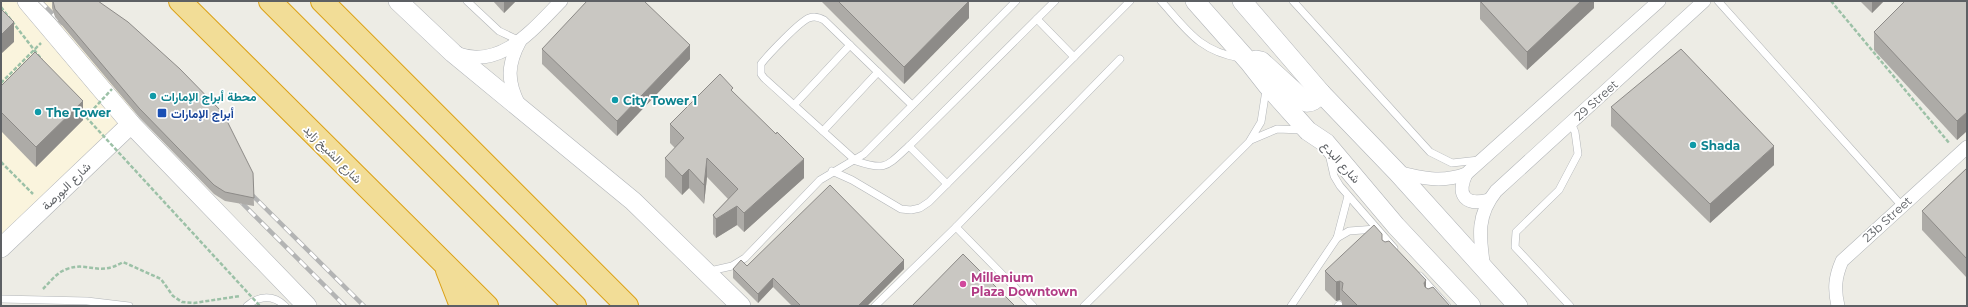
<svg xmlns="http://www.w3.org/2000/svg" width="1968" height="307" viewBox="0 0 1968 307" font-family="Montserrat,Vazirmatn,sans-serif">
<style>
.commercial{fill:#faf4dd}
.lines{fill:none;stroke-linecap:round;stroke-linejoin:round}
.lane-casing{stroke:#b2b5b8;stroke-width:8}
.street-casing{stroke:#b2b5b8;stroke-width:14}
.secondary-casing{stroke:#b1b4b8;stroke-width:20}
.highway-casing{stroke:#dba117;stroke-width:24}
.path{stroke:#9cc1a7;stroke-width:2.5;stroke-dasharray:4 2;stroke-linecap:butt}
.lane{stroke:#fff;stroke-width:7}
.street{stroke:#fff;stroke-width:13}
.secondary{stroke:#fff;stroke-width:19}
.highway{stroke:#f2dd97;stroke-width:22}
.rail-casing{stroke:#b3b4b4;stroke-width:4.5}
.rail{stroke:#fff;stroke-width:3;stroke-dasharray:9;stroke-linecap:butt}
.path-bridge{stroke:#9cc1a7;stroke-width:2.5;stroke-dasharray:4 2;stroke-linecap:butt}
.wall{fill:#adaba7}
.shaded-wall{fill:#8d8b88}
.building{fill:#c9c7c2;stroke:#8d8b88}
.culture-dot{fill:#0f9aa8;stroke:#fff;stroke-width:1.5}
.transit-dot{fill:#1a4fb4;stroke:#fff;stroke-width:1.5}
.hotel-dot{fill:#d1479c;stroke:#fff;stroke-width:1.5}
.labels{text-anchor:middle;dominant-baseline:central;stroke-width:3.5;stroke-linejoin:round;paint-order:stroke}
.culture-label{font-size:12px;font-weight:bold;fill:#0d838f;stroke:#fff;text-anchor:start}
.street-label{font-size:12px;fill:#5d6064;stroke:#fff}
.transit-label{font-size:12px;font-weight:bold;fill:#164399;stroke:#fff;text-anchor:start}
.hotel-label{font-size:12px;font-weight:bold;fill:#b23c85;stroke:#fff;text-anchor:start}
</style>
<rect width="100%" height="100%" fill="#edece5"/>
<path class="commercial" d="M1 1H90L169 77 1 248Z"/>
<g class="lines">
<g class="lane-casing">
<g id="lane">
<path d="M467 1 499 31 520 41"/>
<path d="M1161 1C1187 30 1199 51 1240 58"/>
<path d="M1293 1 1430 152 1452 163 1479 160"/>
<path d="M1718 1 1902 206"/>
<path d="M1037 19 1074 57"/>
<path d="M794 105 850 45"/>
<path d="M912 105 824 20C819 17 814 16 809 18 800 21 767 56 761 64V74L764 78 856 161C886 171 886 167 909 146L1055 1"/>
<path d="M823 131 878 72"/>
<path d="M1251 140 1277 129 1302 130"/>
<path d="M909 146 947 184"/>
<path d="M1329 154 1334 176 1340 186 1394 248"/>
<path d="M832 171 852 180 901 209 911 210 920 208 929 202 1130 1"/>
<path d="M956 227 1033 306"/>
<path d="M1337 238 1349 231 1376 229"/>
<path d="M710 271 732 266 745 258 820 180 864 154 1016 1"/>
<path d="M1420 276 1447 306"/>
<path d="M1 299 87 301 129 306"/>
<path d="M247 306C259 295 274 295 285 306"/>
<path d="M875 306 956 227 1120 59"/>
<path d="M1084 306 1249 142 1261 122 1266 90"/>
<path d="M1291 306 1337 238 1348 196"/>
<path d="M1338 306 1339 305"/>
<path d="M1570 306 1515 247 1516 232 1559 190 1578 154 1575 132 1571 123"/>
</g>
</g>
<g class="street-casing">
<g id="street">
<path d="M458 54C502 69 533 29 561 1"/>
<path d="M519 105C507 81 507 65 520 41"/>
<path d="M1397 172C1421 178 1442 183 1466 174L1659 1"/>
<path d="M1466 174C1456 196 1466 206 1489 200"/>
<path d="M1484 269C1480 239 1475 217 1496 191L1704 1"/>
<path d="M1838 306C1834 289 1835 277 1842 261L1967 147"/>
</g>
</g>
<g class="secondary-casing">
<g id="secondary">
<path d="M27 1 131 124 307 306"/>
<path d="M398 1 453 53 633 201 741 306"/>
<path d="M1195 1 1249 62 1267 85 1308 131 1326 143 1396 226 1471 306"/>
<path d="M1242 1 1321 93 1397 172 1518 306"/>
<path d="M1256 60 1261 61 1306 102C1313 103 1316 98 1321 93"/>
<path d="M1 248 131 124"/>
</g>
</g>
<g class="highway-casing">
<g id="highway">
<path d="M180 1 487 306"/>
<path d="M270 1 575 306"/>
<path d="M322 1 627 306"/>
<path d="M447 270 461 306"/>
</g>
</g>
<g class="path">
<path d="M1831 1 1950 144"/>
<path d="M1 83 41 43"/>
<path d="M1 162 33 194"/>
<path d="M43 289C50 282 57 272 67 269 88 261 99 277 123 262L161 279 173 296 182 302 194 303 240 296"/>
</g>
<use href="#lane" class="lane"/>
<use href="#street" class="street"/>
<use href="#secondary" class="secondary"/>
<use href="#highway" class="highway"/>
<g class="rail-casing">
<g id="rail">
<path d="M40 1 62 23"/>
<path d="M246 189 364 306"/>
<path d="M236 197 345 306"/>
</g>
</g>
<use href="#rail" class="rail"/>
<g class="path-bridge">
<path d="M1 7 42 60"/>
<path d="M82 112 86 117 112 89"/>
<path d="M86 117 260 306"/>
</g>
</g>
<g class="wall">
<path d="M52 1H98L253 173 254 206 225 201 214 194 139 117 55 17 52 8Z"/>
<path d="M493 1H516L504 13Z"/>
<path d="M821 1H969V18L904 84Z"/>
<path d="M1480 1H1594V8L1527 70 1480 19Z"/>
<path d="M1860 1H1884L1872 13Z"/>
<path d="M1967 1V131L1957 140 1874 50V32Z"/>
<path d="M542 49 690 59 617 136 542 64Z"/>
<path d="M1 86 83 120 36 167 1 131Z"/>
<path d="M733 92 804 178 744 232 737 225 716 238 713 234V215L728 199 707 177 704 204 689 188 682 195 665 177V158L675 148 670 143V124Z"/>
<path d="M1611 107 1774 165 1710 223 1611 126Z"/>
<path d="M1967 168V278L1922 230V211Z"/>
<path d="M1382 240 1426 288 1450 306H1342V302L1340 300 1336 301 1325 290V271Z"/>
<path d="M747 266 904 269 867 306H792L773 287 758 303 733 278V269Z"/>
</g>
<g class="shaded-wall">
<path d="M504 1H516L504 13Z"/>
<path d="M969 1V18L904 84V67Z"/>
<path d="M1581 1H1594V8L1527 70V52Z"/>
<path d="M1872 1H1884L1872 13Z"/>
<path d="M14 22V42L1 54V35Z"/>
<path d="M690 45V59L617 136V121Z"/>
<path d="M83 101V120L36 167V147Z"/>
<path d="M1967 112V131L1957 140V121Z"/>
<path d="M1774 146V165L1710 223V204Z"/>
<path d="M707 158V177L704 204V185Z"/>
<path d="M804 159V178L744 232V213Z"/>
<path d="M689 169V188L682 195V176Z"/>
<path d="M737 206V225L716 238V219Z"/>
<path d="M904 260V269L867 306H858Z"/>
<path d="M773 278V287L758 303V294Z"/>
<path d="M1426 280V299L1424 283Z"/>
<path d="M1340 281V300L1336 301V282Z"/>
</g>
<g class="building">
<path d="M53 1H98L128 22 180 69 223 113 253 173 254 198 225 192 214 185 139 108 55 9Z"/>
<path d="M587 1H644L690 45 617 121 542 49Z"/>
<path d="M838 1H969L904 67Z"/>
<path d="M1480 1H1581L1527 52Z"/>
<path d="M1905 1H1967V112L1957 121 1874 32Z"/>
<path d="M1 9 14 22 1 35Z"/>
<path d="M1681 49 1774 146 1710 204 1611 107Z"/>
<path d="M35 52 83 101 36 147 1 112V86Z"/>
<path d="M720 74 733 88 731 90 776 134 777 132 804 159 744 213 737 206 716 219 713 215 738 189 707 158 704 185 689 169 682 176 665 158 684 138 670 124Z"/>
<path d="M1967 168V259L1922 211Z"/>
<path d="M830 185 904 260 858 306H801L773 278 758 294 733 269 741 260 747 266Z"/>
<path d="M1374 225 1382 234V240L1385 242 1389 241 1426 280 1424 283 1425 287 1428 289 1433 287 1450 306H1358L1342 290 1343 283 1340 281 1336 282 1325 271Z"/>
<path d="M963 254 1015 306H912Z"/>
</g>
<g class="culture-dot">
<circle cx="153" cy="96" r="4"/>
<circle cx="615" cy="100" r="4"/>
<circle cx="38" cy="112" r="4"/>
<circle cx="1693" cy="145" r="4"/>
</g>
<rect class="transit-dot" x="157" y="108" width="10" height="10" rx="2"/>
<circle class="hotel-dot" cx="963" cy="284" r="4"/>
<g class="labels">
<g class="culture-label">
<text x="161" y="96">محطة أبراج الإمارات</text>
<text x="623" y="100">City Tower 1</text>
<text x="46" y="112">The Tower</text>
<text x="1701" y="145">Shada</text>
</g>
<g class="street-label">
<text transform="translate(1596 100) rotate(-42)">29 Street</text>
<text transform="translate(333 154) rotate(45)">شارع الشيخ زايد</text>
<text transform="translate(1341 162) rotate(48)">شارع البدع</text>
<text transform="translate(66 186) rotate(-44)">شارع البورصة</text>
<text transform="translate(1887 219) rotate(-42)">23b Street</text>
</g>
<g class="transit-label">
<text x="171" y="113">أبراج الإمارات</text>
</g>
<g class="hotel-label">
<text x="971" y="277">Millenium<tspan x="971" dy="14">Plaza Downtown</tspan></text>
</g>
</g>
<rect width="1968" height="307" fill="none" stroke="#5d6064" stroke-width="4"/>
</svg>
